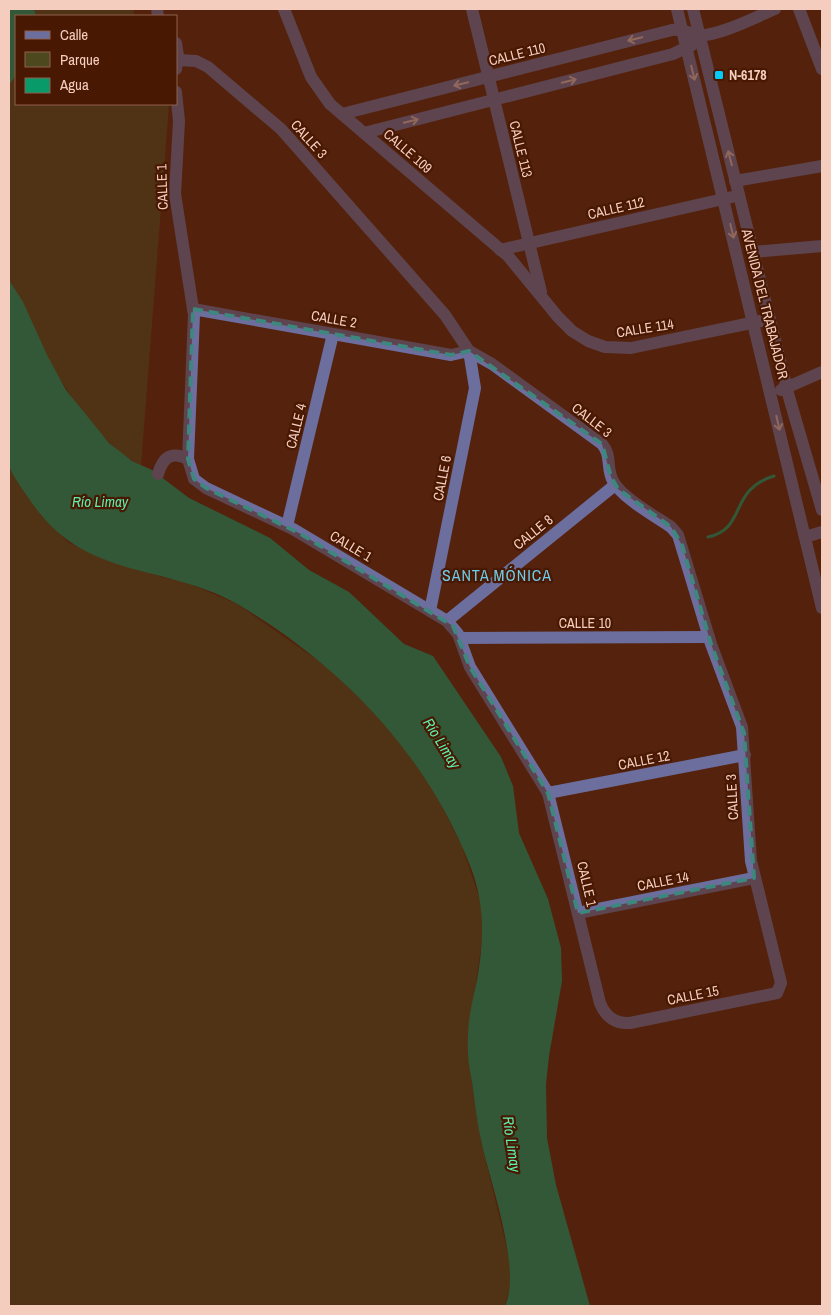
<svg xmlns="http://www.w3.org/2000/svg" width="831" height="1315" viewBox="0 0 831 1315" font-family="'Archivo Narrow',sans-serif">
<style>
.green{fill:#4d481e}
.water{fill:#099a6a}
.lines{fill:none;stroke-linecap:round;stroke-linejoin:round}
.stream{stroke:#099a6a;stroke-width:3}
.minor{stroke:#6c6e9e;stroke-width:12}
.oneway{stroke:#dabab8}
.marked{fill:none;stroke:#3d877e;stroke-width:4;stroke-dasharray:10 6;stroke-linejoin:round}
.poi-dot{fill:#03cbf9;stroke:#481802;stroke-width:2}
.labels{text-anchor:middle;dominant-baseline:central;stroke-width:4.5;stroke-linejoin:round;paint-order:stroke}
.street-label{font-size:14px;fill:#f5cdbe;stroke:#481802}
.poi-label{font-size:14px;font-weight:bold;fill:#f5cdbe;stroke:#481802;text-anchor:start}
.water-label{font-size:15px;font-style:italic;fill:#5bf0b1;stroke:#481802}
.quarter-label{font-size:16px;letter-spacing:1px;fill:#6ecdec;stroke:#481802}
</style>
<rect width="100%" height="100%" fill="#54220d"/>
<g class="green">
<path d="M34 9H133L135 16H36Z"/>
<path d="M16 75V104H169L141 465C123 457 110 444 97 429 77 406 61 382 47 356 34 329 25 306 9 280V85Z"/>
<path d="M9 464 41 516 69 543 161 577 183 581 237 604 330 669 386 725 411 755 436 795 461 844 481 903 482 940 468 1038 470 1071 481 1142 509 1256 511 1284 505 1306H9Z"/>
</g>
<g class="water">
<path d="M9 9H34L36 16H16V75L9 85Z"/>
<path d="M9 280 23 302 47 355 66 390 109 443 132 461 152 470 189 498 270 538 309 570 349 592 404 644 433 656 501 757 513 786 519 833 548 899 561 948 562 981 549 1056 546 1084 547 1138 556 1185 590 1306H505C522 1271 491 1184 482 1145 477 1124 475 1103 472 1082 469 1067 467 1052 468 1037 468 1018 473 999 477 980 484 942 485 904 471 868 427 754 342 666 239 605 167 563 85 581 32 503 25 492 13 478 9 465 5 451 9 429 9 414 9 370 9 325 9 280Z"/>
</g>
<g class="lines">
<path class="stream" d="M708 537C747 529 728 490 774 476"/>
<g class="minor">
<path d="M157 9 158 16"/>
<path d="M284 9 311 77 330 104 508 256 558 317 572 331 588 341 605 347 631 348 770 319"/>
<path d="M472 9 541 292"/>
<path d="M677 9 822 608"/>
<path d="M693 9 789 397 822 510"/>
<path d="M799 9 822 69"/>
<path d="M176 43 178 56 176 69"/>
<path d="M176 92 179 121 175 194 194 315 188 459 194 479 206 488 293 529 447 621 458 634 470 667 548 793 600 1003C605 1016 615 1024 630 1023L777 993 781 983 751 861 742 727 711 644 678 535 671 527C655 516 622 498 613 481 606 469 612 455 602 444L492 364 469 351 445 315 281 129 208 67 196 61 178 60"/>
<path d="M342 114 672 30C683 28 689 34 699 35 717 37 758 16 775 9"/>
<path d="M364 133 673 54 692 45"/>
<path d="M735 181 822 166"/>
<path d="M500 250 732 197"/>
<path d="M753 252 822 246"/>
<path d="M193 309 451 355 469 351 475 388 430 611"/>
<path d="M781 390 822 372"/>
<path d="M158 474C163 457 171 451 188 459"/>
<path d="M287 526 333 334"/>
<path d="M805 537 822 532"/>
<path d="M447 621 615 485"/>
<path d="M460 638 709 637"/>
<path d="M548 793 745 755"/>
<path d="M578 913 754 878"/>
</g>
</g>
<defs><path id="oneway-shaft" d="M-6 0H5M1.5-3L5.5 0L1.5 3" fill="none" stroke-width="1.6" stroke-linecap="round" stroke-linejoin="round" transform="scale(1.25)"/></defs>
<g class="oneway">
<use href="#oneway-shaft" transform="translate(635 39) rotate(166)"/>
<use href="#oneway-shaft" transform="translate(693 73) rotate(76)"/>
<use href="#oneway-shaft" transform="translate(569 81) rotate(-14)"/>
<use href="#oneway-shaft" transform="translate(461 84) rotate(166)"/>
<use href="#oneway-shaft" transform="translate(411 121) rotate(-14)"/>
<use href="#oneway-shaft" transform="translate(730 158) rotate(-104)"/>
<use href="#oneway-shaft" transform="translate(732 231) rotate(76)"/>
<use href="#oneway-shaft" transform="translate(778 423) rotate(77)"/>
</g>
<path d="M0 0H831V1315H0ZM193 309 451 355 469 351 602 444 611 477 618 489 671 527 682 545 711 644 744 733 754 878 578 913 548 793 470 667 453 626 299 533 206 488 194 479 188 459Z" fill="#54220d" fill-opacity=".55" fill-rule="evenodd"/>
<path class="marked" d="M193 309 451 355 469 351 602 444 611 477 618 489 671 527 682 545 711 644 744 733 754 878 578 913 548 793 470 667 453 626 299 533 206 488 194 479 188 459Z"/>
<rect class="poi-dot" x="714" y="70" width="10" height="10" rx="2.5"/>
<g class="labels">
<g class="street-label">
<text transform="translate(517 54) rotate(-14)">CALLE 110</text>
<text transform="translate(309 139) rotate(48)">CALLE 3</text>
<text transform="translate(521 149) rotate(76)">CALLE 113</text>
<text transform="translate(408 151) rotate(41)">CALLE 109</text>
<text transform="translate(162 187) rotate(-92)">CALLE 1</text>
<text transform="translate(616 208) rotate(-13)">CALLE 112</text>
<text transform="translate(765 304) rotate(76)">AVENIDA DEL TRABAJADOR</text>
<text transform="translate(334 319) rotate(10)">CALLE 2</text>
<text transform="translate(645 328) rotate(-9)">CALLE 114</text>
<text transform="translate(592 420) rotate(38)">CALLE 3</text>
<text transform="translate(296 426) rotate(-76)">CALLE 4</text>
<text transform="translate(442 478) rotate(-79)">CALLE 6</text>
<text transform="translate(533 532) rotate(-39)">CALLE 8</text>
<text transform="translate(351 546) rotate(31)">CALLE 1</text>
<text x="585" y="623">CALLE 10</text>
<text transform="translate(644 760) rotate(-11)">CALLE 12</text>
<text transform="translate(732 797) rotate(-93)">CALLE 3</text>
<text transform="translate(663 881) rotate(-11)">CALLE 14</text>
<text transform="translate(587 884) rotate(77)">CALLE 1</text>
<text transform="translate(693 995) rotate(-11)">CALLE 15</text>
</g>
<g class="poi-label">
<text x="729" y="75">N-6178</text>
</g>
<g class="water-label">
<text x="100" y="501">Río Limay</text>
<text transform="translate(442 743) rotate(58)">Río Limay</text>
<text transform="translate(512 1144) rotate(82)">Río Limay</text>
</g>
<g class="quarter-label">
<text x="497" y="575">SANTA MÓNICA</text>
</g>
</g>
<rect width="831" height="1315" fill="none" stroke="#f5cdbe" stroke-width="20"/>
<rect x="15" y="15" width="162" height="90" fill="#481802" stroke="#8d604d"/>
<rect x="25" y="31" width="25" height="8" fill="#6c6e9e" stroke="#8d604d"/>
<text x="60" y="40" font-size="15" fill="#f5cdbe">Calle</text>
<rect x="25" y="52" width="25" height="15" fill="#4d481e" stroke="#8d604d"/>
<text x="60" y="65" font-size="15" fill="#f5cdbe">Parque</text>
<rect x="25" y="78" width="25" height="15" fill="#099a6a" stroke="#8d604d"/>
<text x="60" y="90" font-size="15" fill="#f5cdbe">Agua</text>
</svg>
